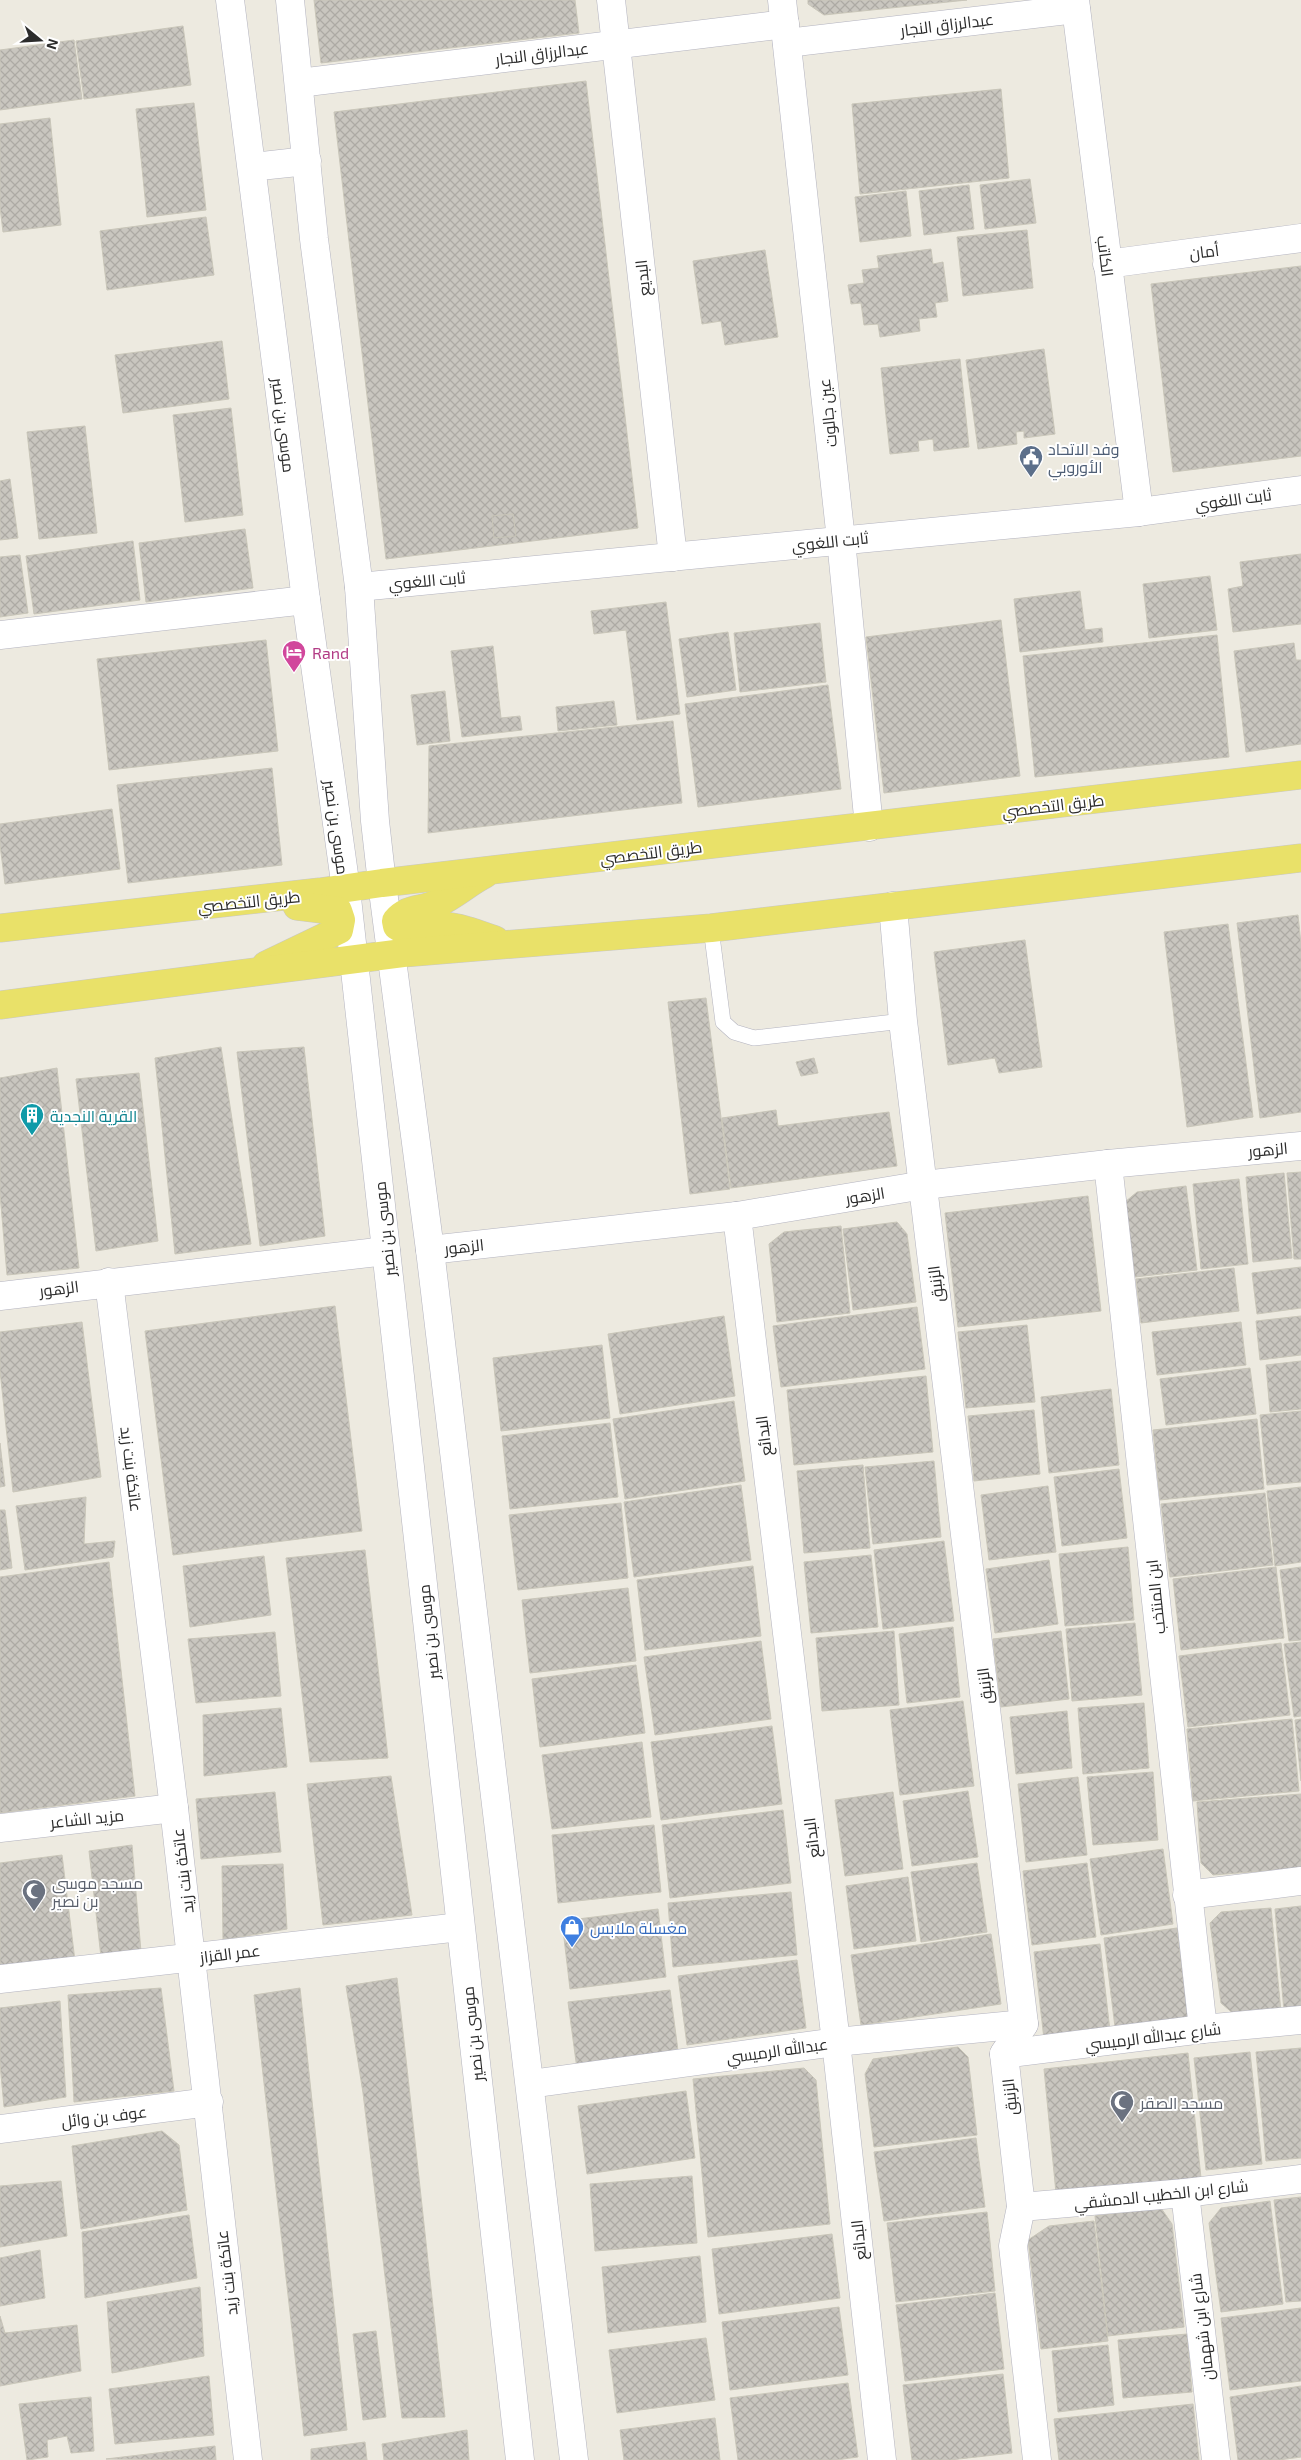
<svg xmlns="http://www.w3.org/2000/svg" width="1301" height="2460" viewBox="0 0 1301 2460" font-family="'Exo 2',Cairo,sans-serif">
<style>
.building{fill:url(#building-cross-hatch);stroke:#c9c6b9}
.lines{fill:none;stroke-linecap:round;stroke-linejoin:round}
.lane-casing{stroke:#b3b3bf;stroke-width:16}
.street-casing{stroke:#b3b3bf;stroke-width:29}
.secondary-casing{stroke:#b3b3bf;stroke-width:29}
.primary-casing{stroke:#c8c8c8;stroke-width:29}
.lane{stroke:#fff;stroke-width:15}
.street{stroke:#fff;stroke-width:28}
.secondary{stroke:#fff;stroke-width:28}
.primary{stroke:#e9e169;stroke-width:28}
.labels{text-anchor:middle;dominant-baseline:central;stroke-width:4;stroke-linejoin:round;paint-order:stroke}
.street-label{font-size:16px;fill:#2c2c2c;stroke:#fff}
.service-label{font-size:16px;fill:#4e5e75;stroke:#fff;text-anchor:start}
.hotel-label{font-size:16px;fill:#b23c85;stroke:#fff;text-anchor:start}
.culture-label{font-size:16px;fill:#0d838f;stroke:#fff;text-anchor:start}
.worship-label{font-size:16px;fill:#5b616d;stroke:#fff;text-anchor:start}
.shop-label{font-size:16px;fill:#366cbe;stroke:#fff;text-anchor:start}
</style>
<defs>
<pattern id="building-cross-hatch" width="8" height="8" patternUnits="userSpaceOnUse" patternTransform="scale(1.25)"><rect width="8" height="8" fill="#c9c6bf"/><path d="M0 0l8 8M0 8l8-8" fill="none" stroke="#adaaa4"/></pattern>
</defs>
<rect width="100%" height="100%" fill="#edeae0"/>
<g class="building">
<path d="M314 0H575L579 33 321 63Z"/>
<path d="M808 0H967L824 15 808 4Z"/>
<path d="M183 26 191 85 84 99 76 41Z"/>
<path d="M74 40 82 99 0 110V50Z"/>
<path d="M586 81 638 528 386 559 334 112Z"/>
<path d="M1001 89 1009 178 860 194 852 104Z"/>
<path d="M194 103 206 210 147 217 136 109Z"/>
<path d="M50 118 61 225 3 232 0 207V124Z"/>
<path d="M1030 179 1036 223 985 229 980 185Z"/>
<path d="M969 185 974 229 924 235 919 191Z"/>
<path d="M906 191 911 236 860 242 855 197Z"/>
<path d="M206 217 214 275 107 290 100 231Z"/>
<path d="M1027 230 1033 288 963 296 957 237Z"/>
<path d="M931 249 933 264 943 262 948 301 935 303 937 317 919 319 920 331 880 337 878 324 864 325 861 303 851 304 848 285 864 283 862 270 879 268 877 256Z"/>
<path d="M765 250 778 337 725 345 721 321 702 324 693 261Z"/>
<path d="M1301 266V456L1173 472 1151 284Z"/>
<path d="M222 341 229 399 123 413 115 355Z"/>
<path d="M1044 349 1055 434 1024 438V431L1016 432 1017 444 978 449 966 360Z"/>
<path d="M960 359 969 447 934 451 933 439 918 441 919 451 890 454 881 368Z"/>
<path d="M231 408 243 515 185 522 173 415Z"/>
<path d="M85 426 97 533 39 539 27 432Z"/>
<path d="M10 479 18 538 0 540V481Z"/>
<path d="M513 514 516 536 494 538 492 516Z"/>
<path d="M245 529 253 588 146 602 139 543Z"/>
<path d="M133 541 140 600 34 614 26 556Z"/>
<path d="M1301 554V624L1233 632 1228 589 1243 586 1240 562Z"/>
<path d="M20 555 28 613 0 617V557Z"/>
<path d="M1210 576 1217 630 1149 638 1143 584Z"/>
<path d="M1080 591 1085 630 1102 628 1103 642 1020 652 1014 599Z"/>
<path d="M666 602 680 714 637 720 626 630 594 634 591 611Z"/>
<path d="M1001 620 1020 776 884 793 866 637Z"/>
<path d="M820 623 826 682 740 692 734 633Z"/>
<path d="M728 632 736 690 687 697 679 639Z"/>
<path d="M1217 635 1229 757 1035 777 1023 656Z"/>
<path d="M266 640 278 751 109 770 97 659Z"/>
<path d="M1294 643 1296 660H1301V744L1246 752 1234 651Z"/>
<path d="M493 646 501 718 520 716 522 730 462 737 451 651Z"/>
<path d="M828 685 841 789 698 807 685 704Z"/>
<path d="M445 691 450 741 417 745 411 695Z"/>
<path d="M614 701 617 725 558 731 556 707Z"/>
<path d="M673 721 682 803 428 833 429 746Z"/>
<path d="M272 768 282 865 128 883 117 785Z"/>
<path d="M112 809 120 869 5 884 0 845V824Z"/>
<path d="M1298 915 1301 944V1112L1260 1118 1237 923Z"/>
<path d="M1228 924 1253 1117 1187 1127 1164 932Z"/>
<path d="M1025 940 1042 1067 999 1073 995 1058 948 1065 934 952Z"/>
<path d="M706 998 730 1189 690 1194 668 1002Z"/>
<path d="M221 1047 251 1244 175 1254 155 1058Z"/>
<path d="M304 1047 325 1236 260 1246 237 1052Z"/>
<path d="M814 1058 818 1073 801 1076 796 1062Z"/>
<path d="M57 1068 79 1268 7 1275 0 1194V1078Z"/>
<path d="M139 1073 158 1241 96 1251 76 1079Z"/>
<path d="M776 1110 778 1126 889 1112 897 1166 731 1188 722 1118Z"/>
<path d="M1301 1172V1259H1294L1287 1173Z"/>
<path d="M1284 1173 1292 1258 1253 1262 1246 1177Z"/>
<path d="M1239 1179 1248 1264 1201 1269 1193 1184Z"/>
<path d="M1186 1186 1197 1270 1135 1277 1125 1202 1137 1192Z"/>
<path d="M1088 1196 1101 1311 958 1327 945 1213Z"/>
<path d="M897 1222 907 1234 916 1302 853 1310 843 1229Z"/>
<path d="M841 1226 850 1313 777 1322 769 1244 784 1232Z"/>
<path d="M1301 1267V1308L1257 1314 1252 1273Z"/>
<path d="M1234 1268 1239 1311 1141 1323 1136 1279Z"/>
<path d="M335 1306 362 1531 173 1555 145 1331Z"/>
<path d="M917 1307 925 1369 781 1387 773 1326Z"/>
<path d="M724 1316 735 1396 620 1414 608 1334Z"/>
<path d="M1301 1316V1355L1260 1360 1256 1321Z"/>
<path d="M82 1322 101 1477 13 1492 0 1371V1332Z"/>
<path d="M1241 1322 1246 1365 1157 1375 1152 1332Z"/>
<path d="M1027 1325 1035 1402 966 1408 958 1332Z"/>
<path d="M602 1345 610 1418 501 1431 493 1358Z"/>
<path d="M1301 1361V1409L1270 1412 1266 1365Z"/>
<path d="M1250 1368 1256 1414 1166 1425 1160 1379Z"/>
<path d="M926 1376 933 1452 794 1465 787 1390Z"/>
<path d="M1111 1389 1119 1465 1049 1473 1041 1397Z"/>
<path d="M734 1401 745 1481 625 1499 613 1419Z"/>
<path d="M1034 1410 1040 1474 974 1481 968 1416Z"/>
<path d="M1301 1411V1482L1267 1485 1260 1415Z"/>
<path d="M1257 1419 1264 1489 1160 1500 1153 1430Z"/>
<path d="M610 1423 618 1497 510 1509 502 1436Z"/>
<path d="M0 1443 5 1486 0 1487Z"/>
<path d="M934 1461 941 1537 873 1544 865 1467Z"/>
<path d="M863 1465 870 1548 804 1553 797 1471Z"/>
<path d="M1119 1469 1127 1538 1062 1546 1054 1477Z"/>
<path d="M741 1485 751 1560 634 1577 624 1502Z"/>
<path d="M1048 1486 1056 1552 989 1560 981 1495Z"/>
<path d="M1301 1487V1562L1275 1566 1267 1491Z"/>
<path d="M1265 1493 1273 1565 1170 1577 1161 1504Z"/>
<path d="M86 1497 84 1544 115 1541 113 1557 25 1570 16 1506Z"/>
<path d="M621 1503 628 1578 518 1590 509 1515Z"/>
<path d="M0 1510H5L12 1568 0 1570Z"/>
<path d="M944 1541 954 1621 883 1629 874 1550Z"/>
<path d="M1128 1547 1134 1620 1065 1626 1059 1554Z"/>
<path d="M365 1550 388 1758 310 1762 286 1558Z"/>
<path d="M871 1555 878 1627 811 1633 804 1562Z"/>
<path d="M264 1556 271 1615 190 1627 183 1566Z"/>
<path d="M1049 1560 1058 1624 995 1633 986 1569Z"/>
<path d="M109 1562 135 1796 0 1813V1577Z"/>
<path d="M753 1566 761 1636 645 1650 637 1580Z"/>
<path d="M1276 1567 1284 1638 1181 1650 1173 1579Z"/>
<path d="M1301 1567V1640L1289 1641 1280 1570Z"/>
<path d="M628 1588 636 1661 530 1673 522 1600Z"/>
<path d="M1135 1623 1142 1695 1072 1701 1066 1629Z"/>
<path d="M953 1627 960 1697 907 1703 899 1634Z"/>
<path d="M894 1631 899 1705 822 1711 816 1638Z"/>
<path d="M1061 1631 1069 1699 1001 1707 993 1639Z"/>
<path d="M275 1632 281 1696 196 1703 188 1639Z"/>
<path d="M761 1641 771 1719 655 1735 644 1657Z"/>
<path d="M1301 1642V1716L1294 1717 1284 1644Z"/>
<path d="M1281 1643 1290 1715 1188 1727 1179 1656Z"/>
<path d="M636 1665 645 1733 540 1747 532 1679Z"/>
<path d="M963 1701 974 1786 900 1795 890 1710Z"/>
<path d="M1144 1703 1149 1768 1083 1774 1078 1708Z"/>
<path d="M281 1708 287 1767 204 1776 203 1715Z"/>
<path d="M1067 1711 1072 1768 1016 1774 1010 1717Z"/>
<path d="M1292 1719 1299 1791 1193 1801 1187 1729Z"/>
<path d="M1301 1719V1781L1295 1720Z"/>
<path d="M772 1726 782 1804 661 1820 651 1742Z"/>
<path d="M642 1742 651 1817 552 1829 542 1755Z"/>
<path d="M1153 1772 1158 1840 1093 1845 1087 1777Z"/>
<path d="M391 1776 412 1915 323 1925 307 1784Z"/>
<path d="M1078 1777 1087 1855 1026 1862 1018 1784Z"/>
<path d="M968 1791 978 1857 912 1866 903 1801Z"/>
<path d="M275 1792 281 1852 201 1859 196 1799Z"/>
<path d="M893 1792 903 1869 845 1876 835 1800Z"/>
<path d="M1301 1794V1868L1213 1875 1201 1863 1197 1802Z"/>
<path d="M783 1810 791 1883 670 1898 662 1825Z"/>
<path d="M654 1825 661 1892 558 1903 552 1835Z"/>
<path d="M132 1845 141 1952 101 1957 89 1851Z"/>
<path d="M1163 1849 1173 1924 1101 1935 1090 1859Z"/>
<path d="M62 1855 75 1961 0 1969V1863Z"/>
<path d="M977 1863 987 1932 921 1942 911 1872Z"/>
<path d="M1087 1863 1096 1937 1032 1945 1023 1871Z"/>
<path d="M283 1864 287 1929 223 1940 222 1866Z"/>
<path d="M908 1877 916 1941 854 1949 846 1886Z"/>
<path d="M791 1892 797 1955 673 1967 668 1903Z"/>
<path d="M1301 1906V2010L1284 2011 1275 1909Z"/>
<path d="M1271 1908 1281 2012 1236 2016 1221 2003 1210 1923 1221 1912Z"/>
<path d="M658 1909 666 1977 570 1989 562 1921Z"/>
<path d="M1177 1928 1188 2017 1115 2027 1104 1938Z"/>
<path d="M991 1934 1001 2004 861 2025 851 1955Z"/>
<path d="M1100 1944 1110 2031 1044 2039 1034 1952Z"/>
<path d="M797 1960 806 2028 687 2045 678 1976Z"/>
<path d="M397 1978 407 2068 445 2417 402 2418 363 2093 346 1986Z"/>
<path d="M161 1988 174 2091 74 2102 68 1995Z"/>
<path d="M300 1988 347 2430 304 2436 254 1995Z"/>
<path d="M670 1990 679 2058 577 2069 568 2002Z"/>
<path d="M60 2001 66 2097 4 2107 0 2064V2008Z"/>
<path d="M958 2047 968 2057 977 2135 874 2147 865 2074 873 2059Z"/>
<path d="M1301 2048V2158L1266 2161 1256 2052Z"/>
<path d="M1250 2052 1262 2164 1206 2170 1194 2058Z"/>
<path d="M1188 2053 1201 2178 1056 2193 1044 2069Z"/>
<path d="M804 2068 816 2080 830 2224 708 2237 693 2079Z"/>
<path d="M686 2091 695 2158 587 2174 578 2106Z"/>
<path d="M162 2131 179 2145 187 2210 81 2229 72 2146Z"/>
<path d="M976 2138 985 2207 884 2221 874 2152Z"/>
<path d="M692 2176 697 2243 595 2251 590 2184Z"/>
<path d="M61 2181 67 2236 0 2247V2186Z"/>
<path d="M1301 2197V2301L1286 2302 1274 2200Z"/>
<path d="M1270 2201 1283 2304 1221 2312 1209 2223 1221 2208Z"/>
<path d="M1161 2208 1172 2224 1184 2327 1108 2336 1095 2216Z"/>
<path d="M987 2212 995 2291 896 2302 887 2223Z"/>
<path d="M189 2215 197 2278 85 2298 82 2232Z"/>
<path d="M1094 2221 1108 2341 1041 2349 1028 2240 1049 2226Z"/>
<path d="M832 2234 840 2298 719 2314 712 2249Z"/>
<path d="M40 2250 45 2298 0 2306V2258Z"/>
<path d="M700 2256 706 2322 608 2333 602 2267Z"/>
<path d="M200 2287 204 2356 112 2373 107 2302Z"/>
<path d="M995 2293 1004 2369 905 2381 896 2305Z"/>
<path d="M839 2307 848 2375 730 2390 722 2322Z"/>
<path d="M1301 2308V2381L1230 2390 1221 2318Z"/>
<path d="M0 2316 5 2333 77 2325 81 2371 0 2386Z"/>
<path d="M376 2331 386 2417 363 2420 353 2334Z"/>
<path d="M1187 2334 1192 2392 1123 2398 1118 2340Z"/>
<path d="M706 2338 715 2400 617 2413 609 2350Z"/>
<path d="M1108 2345 1114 2405 1058 2412 1052 2351Z"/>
<path d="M1003 2374 1012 2453 950 2460H912L903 2385Z"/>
<path d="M209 2376 214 2435 115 2444 109 2389Z"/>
<path d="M848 2383 858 2457 836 2460H738L730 2398Z"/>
<path d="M1301 2386V2457L1279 2460H1238L1230 2397Z"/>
<path d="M91 2397 94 2451 71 2453 67 2436 47 2440 48 2457 27 2460 19 2404Z"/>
<path d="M1193 2404 1199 2460H1059L1054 2419Z"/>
<path d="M715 2418 720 2460H624L620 2430Z"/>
<path d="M467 2430 469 2460H384L382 2444Z"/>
<path d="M365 2442 367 2460H311V2449Z"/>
<path d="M215 2446 216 2460 106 2459Z"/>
</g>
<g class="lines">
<g class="lane-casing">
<path id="lane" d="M711 928 723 1022 734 1032 754 1038 903 1021"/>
</g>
<g class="street-casing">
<g id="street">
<path d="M611 0 673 557"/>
<path d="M782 0 841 540 869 827"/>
<path d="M1075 0 1139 512"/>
<path d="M787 43 1076 9"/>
<path d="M299 83 785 24"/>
<path d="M1107 264 1301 238"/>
<path d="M359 587 1139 512 1301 490"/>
<path d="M0 635 306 600"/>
<path d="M893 906 903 1021 1024 2024 1004 2054 1021 2207 1013 2246 1037 2460"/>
<path d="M1108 1164 1203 2029"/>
<path d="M737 1216 836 2042 882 2460"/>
<path d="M430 1250 737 1216 924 1185 1108 1164 1301 1146"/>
<path d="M109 1282 174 1808 248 2460"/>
<path d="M0 1296 386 1251"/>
<path d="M0 1828 174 1808"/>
<path d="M1187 1895 1301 1881"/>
<path d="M0 1979 460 1927"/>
<path d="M1004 2054 1203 2029 1301 2020"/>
<path d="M530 2084 836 2042 1024 2024"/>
<path d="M0 2129 209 2102"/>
<path d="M1185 2193 1216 2460"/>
<path d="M1021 2207 1185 2193 1301 2179"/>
</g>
</g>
<g class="secondary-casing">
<g id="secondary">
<path d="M230 0 306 600 346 889 520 2460"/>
<path d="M290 0 314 239 359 587 375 821 382 883 430 1250 574 2460"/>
<path d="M252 167 307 161"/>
</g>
</g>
<g class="primary-casing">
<g id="primary">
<path d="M485 874C469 882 455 895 438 903 424 911 407 907 396 921L397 926C409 935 428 925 442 926 461 927 478 934 495 940"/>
<path d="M0 928 320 892 382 883 1301 775"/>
<path d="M266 965 339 930 341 920 338 911 297 906"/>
<path d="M0 1005 403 953 711 928 1301 858"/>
</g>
</g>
<use href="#lane" class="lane"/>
<use href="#street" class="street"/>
<use href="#secondary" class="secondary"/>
<use href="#primary" class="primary"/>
</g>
<defs>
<g id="civic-pin" transform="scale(1.25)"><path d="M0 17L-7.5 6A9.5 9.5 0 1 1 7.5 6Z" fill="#5c6f8a" stroke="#fff"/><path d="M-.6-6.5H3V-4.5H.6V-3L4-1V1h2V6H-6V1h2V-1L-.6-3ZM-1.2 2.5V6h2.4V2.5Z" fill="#fff"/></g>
<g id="hotel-pin" transform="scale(1.25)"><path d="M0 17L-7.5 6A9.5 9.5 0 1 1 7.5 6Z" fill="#d1479c" stroke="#fff"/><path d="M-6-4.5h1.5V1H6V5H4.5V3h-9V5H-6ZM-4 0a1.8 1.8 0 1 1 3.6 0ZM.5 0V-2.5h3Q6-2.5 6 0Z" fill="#fff"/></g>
<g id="building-pin" transform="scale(1.25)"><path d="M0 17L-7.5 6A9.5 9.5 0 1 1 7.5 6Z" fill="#0f9aa8" stroke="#fff"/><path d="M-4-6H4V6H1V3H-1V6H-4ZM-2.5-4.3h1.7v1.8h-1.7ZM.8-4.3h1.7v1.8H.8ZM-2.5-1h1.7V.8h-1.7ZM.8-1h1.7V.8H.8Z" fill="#fff"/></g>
<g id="mosque-pin" transform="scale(1.25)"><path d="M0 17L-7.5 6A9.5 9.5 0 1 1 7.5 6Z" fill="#6b7280" stroke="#fff"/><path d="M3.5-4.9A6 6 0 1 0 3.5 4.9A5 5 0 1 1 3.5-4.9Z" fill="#fff"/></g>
<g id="shop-pin" transform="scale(1.25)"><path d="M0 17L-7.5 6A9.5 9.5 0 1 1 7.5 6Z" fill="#3f7fe0" stroke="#fff"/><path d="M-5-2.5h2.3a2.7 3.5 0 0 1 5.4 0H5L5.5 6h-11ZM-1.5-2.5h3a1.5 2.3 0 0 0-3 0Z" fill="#fff"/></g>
</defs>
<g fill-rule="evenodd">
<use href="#civic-pin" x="1031" y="457"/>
<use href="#hotel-pin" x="294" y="652"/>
<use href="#building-pin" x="32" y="1115"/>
<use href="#mosque-pin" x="34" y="1891"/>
<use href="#shop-pin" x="572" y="1927"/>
<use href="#mosque-pin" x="1122" y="2102"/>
</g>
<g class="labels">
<g class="street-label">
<text transform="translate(947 24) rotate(-7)">عبدالرزاق النجار</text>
<text transform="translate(542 53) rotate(-7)">عبدالرزاق النجار</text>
<text transform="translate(1204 251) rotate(-7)">أمان</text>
<text transform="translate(1106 256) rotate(83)">الكاتب</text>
<text transform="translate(642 278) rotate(-96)">البديع</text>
<text transform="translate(827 413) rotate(-96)">عين جالوت</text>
<text transform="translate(284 425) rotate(83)">موسى بن نصير</text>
<text transform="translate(1233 499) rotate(-8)">ثابت اللغوي</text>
<text transform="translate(830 541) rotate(-6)">ثابت اللغوي</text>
<text transform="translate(427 580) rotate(-5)">ثابت اللغوي</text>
<text transform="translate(1053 805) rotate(-7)">طريق التخصصي</text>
<text transform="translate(337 827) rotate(82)">موسى بن نصير</text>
<text transform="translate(651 852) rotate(-7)">طريق التخصصي</text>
<text transform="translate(249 901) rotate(-6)">طريق التخصصي</text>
<text transform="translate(1268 1149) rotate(-5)">الزهور</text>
<text transform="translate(865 1195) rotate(-9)">الزهور</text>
<text transform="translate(384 1229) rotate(-96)">موسى بن نصير</text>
<text transform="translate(464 1246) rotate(-6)">الزهور</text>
<text transform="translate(935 1284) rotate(-97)">الزنبق</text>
<text transform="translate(59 1288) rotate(-7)">الزهور</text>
<text transform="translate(763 1436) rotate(-97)">البدائع</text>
<text transform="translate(132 1469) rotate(83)">عاتكة بنت زيد</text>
<text transform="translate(1155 1597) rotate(-96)">ابن المنتخب</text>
<text transform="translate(428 1632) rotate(-96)">موسى بن نصير</text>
<text transform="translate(984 1686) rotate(-97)">الزنبق</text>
<text transform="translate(87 1818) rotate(-6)">مزيد الشاعر</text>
<text transform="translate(811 1838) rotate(-97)">البدائع</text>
<text transform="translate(182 1871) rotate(-97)">عاتكة بنت زيد</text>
<text transform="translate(230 1953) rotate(-7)">عمر القزاز</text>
<text transform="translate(472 2034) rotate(-96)">موسى بن نصير</text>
<text transform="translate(1153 2036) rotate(-7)">شارع عبدالله الرميسي</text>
<text transform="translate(777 2050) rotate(-8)">عبدالله الرميسي</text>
<text transform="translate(1009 2097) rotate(-96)">الزنبق</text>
<text transform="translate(104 2116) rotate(-7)">عوف بن وائل</text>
<text transform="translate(1161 2194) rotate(-6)">شارع ابن الخطيب الدمشقي</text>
<text transform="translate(858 2240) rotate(-96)">البدائع</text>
<text transform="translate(226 2273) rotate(-97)">عاتكة بنت زيد</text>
<text transform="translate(1201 2327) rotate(-97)">شارع ابن شهمان</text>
</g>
<g class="service-label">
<text x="1048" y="448">وفد الاتحاد<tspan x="1048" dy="18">الأوروبي</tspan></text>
</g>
<g class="hotel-label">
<text x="312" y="652">Rand</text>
</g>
<g class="culture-label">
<text x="50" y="1115">القرية النجدية</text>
</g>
<g class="worship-label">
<text x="52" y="1882">مسجد موسى<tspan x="52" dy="18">بن نصير</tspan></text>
<text x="1140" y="2102">مسجد الصقر</text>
</g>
<g class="shop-label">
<text x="590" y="1927">مغسلة ملابس</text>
</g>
</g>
<g transform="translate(40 40) rotate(108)" stroke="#ffffff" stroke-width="4" paint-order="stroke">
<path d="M0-4L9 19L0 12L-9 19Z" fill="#2c2c2c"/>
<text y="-8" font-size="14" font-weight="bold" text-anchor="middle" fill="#2c2c2c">N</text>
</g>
</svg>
